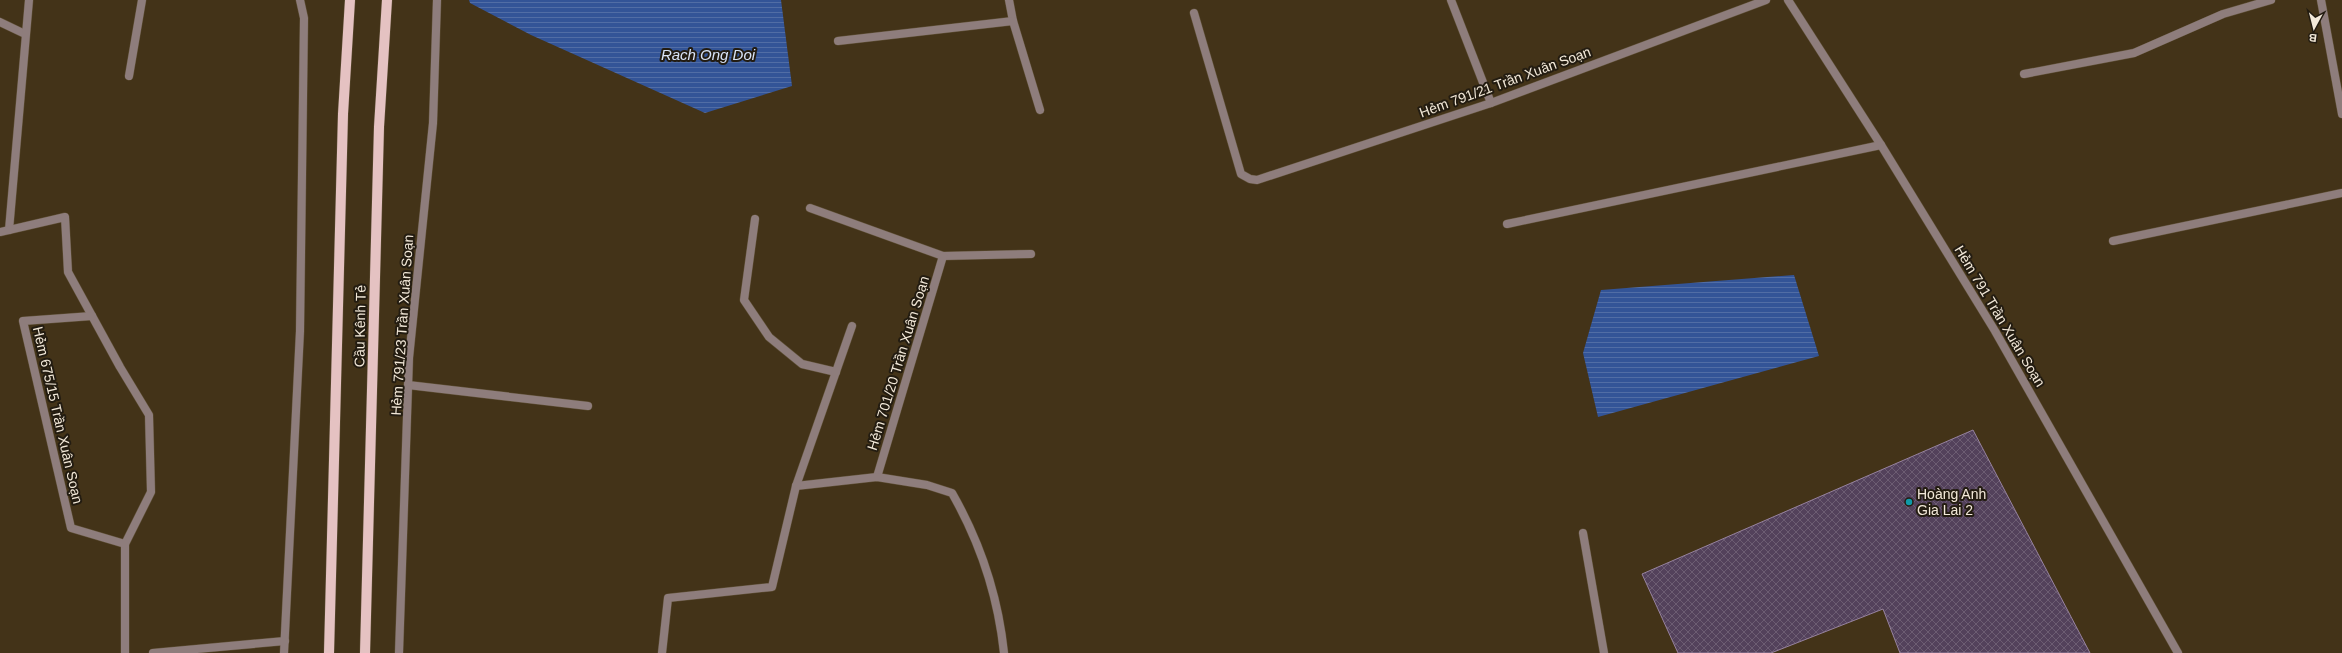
<svg xmlns="http://www.w3.org/2000/svg" width="2342" height="653" viewBox="0 0 2342 653" font-family="Arial,sans-serif">
<style>
.water{fill:url(#water-rules)}
.building{fill:url(#building-cross-hatch);stroke:#97839f}
.lines{fill:none;stroke-linecap:round;stroke-linejoin:round}
.service-casing{stroke:#5f5037;stroke-width:9}
.minor-casing{stroke:#5f5037;stroke-width:9}
.primary-casing{stroke:#5f5037;stroke-width:11}
.service{stroke:#8e7d7c;stroke-width:8}
.minor{stroke:#8e7d7c;stroke-width:8}
.primary{stroke:#e5c2c2;stroke-width:10}
.culture-dot{fill:#0f9aa8;stroke:#231c11;stroke-width:1.5}
.labels{text-anchor:middle;dominant-baseline:central;stroke-width:4;stroke-linejoin:round;paint-order:stroke}
.street-label{font-size:14px;fill:#f3e9d9;stroke:#231c11}
.poi-label{font-size:14px;fill:#f3e9d9;stroke:#231c11;text-anchor:start}
.water-label{font-size:15px;font-style:italic;fill:#d8e3f7;stroke:#231c11}
</style>
<defs>
<pattern id="water-rules" width="6" height="5" patternUnits="userSpaceOnUse"><rect width="6" height="5" fill="#335497"/><path d="M0 2.5h6" fill="none" stroke="#516da5"/></pattern>
<pattern id="building-cross-hatch" width="8" height="8" patternUnits="userSpaceOnUse"><rect width="8" height="8" fill="#53415b"/><path d="M0 0l8 8M0 8l8-8" fill="none" stroke="#6c5c72"/></pattern>
</defs>
<rect width="100%" height="100%" fill="#433318"/>
<g class="water">
<path d="M469 0H781L792 86 705 113 531 35 470 3Z"/>
<path d="M1794 275 1819 356 1598 417 1583 353 1601 290Z"/>
</g>
<path class="building" d="M1973 430 2090 653H1900L1883 609 1771 653H1678L1642 574Z"/>
<g class="lines">
<g class="service-casing">
<g id="service">
<path d="M1009 0 1013 21 1040 110"/>
<path d="M0 22 25 34"/>
<path d="M838 41 1013 21"/>
<path d="M2024 74 2134 53 2223 14 2271 0"/>
<path d="M129 76 142 0"/>
<path d="M810 208 943 256 1031 254"/>
<path d="M755 219 744 300 769 337 802 364 836 372"/>
<path d="M9 230 29 0"/>
<path d="M0 232 65 217 68 272 120 367 149 415 151 492 125 544V653"/>
<path d="M2113 241 2342 193"/>
<path d="M92 316 23 321 71 528 125 544"/>
<path d="M877 477 943 256"/>
<path d="M796 486 877 477 927 485 952 493C980 542 998 596 1004 653"/>
<path d="M1583 533 1604 653"/>
<path d="M662 653 668 598 772 587 796 486 852 326"/>
</g>
</g>
<g class="minor-casing">
<g id="minor">
<path d="M1451 0 1491 103"/>
<path d="M1788 0 1881 145 1995 331 2178 653"/>
<path d="M2321 0 2342 114"/>
<path d="M1194 13 1241 174 1250 179 1257 180 1491 103 1766 0"/>
<path d="M1507 224 1881 145"/>
<path d="M408 385 588 406"/>
<path d="M153 653 285 641"/>
<path d="M284 653 300 331 304 18 300 0"/>
<path d="M399 653 409 358 433 123 437 0"/>
</g>
</g>
<g class="primary-casing">
<g id="primary">
<path d="M329 653 343 114 350 0"/>
<path d="M365 653 379 127 387 0"/>
</g>
</g>
<use href="#service" class="service"/>
<use href="#minor" class="minor"/>
<use href="#primary" class="primary"/>
</g>
<circle class="culture-dot" cx="1909" cy="502" r="4"/>
<g class="labels">
<g class="street-label">
<text transform="translate(1505 82) rotate(-20)">Hẻm 791/21 Trần Xuân Soạn</text>
<text transform="translate(2000 316) rotate(59)">Hẻm 791 Trần Xuân Soạn</text>
<text transform="translate(402 325) rotate(-86)">Hẻm 791/23 Trần Xuân Soạn</text>
<text transform="translate(360 326) rotate(-89)">Cầu Kênh Tẻ</text>
<text transform="translate(898 363) rotate(-73)">Hẻm 701/20 Trần Xuân Soạn</text>
<text transform="translate(58 415) rotate(77)">Hẻm 675/15 Trần Xuân Soạn</text>
</g>
<g class="poi-label">
<text x="1917" y="494">Hoàng Anh<tspan x="1917" dy="16">Gia Lai 2</tspan></text>
</g>
<g class="water-label">
<text x="708" y="54">Rach Ong Doi</text>
</g>
</g>
<g transform="translate(2314 28) rotate(187)" stroke="#231c11" stroke-width="3" paint-order="stroke">
<path d="M0-3L7 15L0 10L-7 15Z" fill="#f3e9d9"/>
<text y="-6" font-size="11" font-weight="bold" text-anchor="middle" fill="#f3e9d9">B</text>
</g>
</svg>
